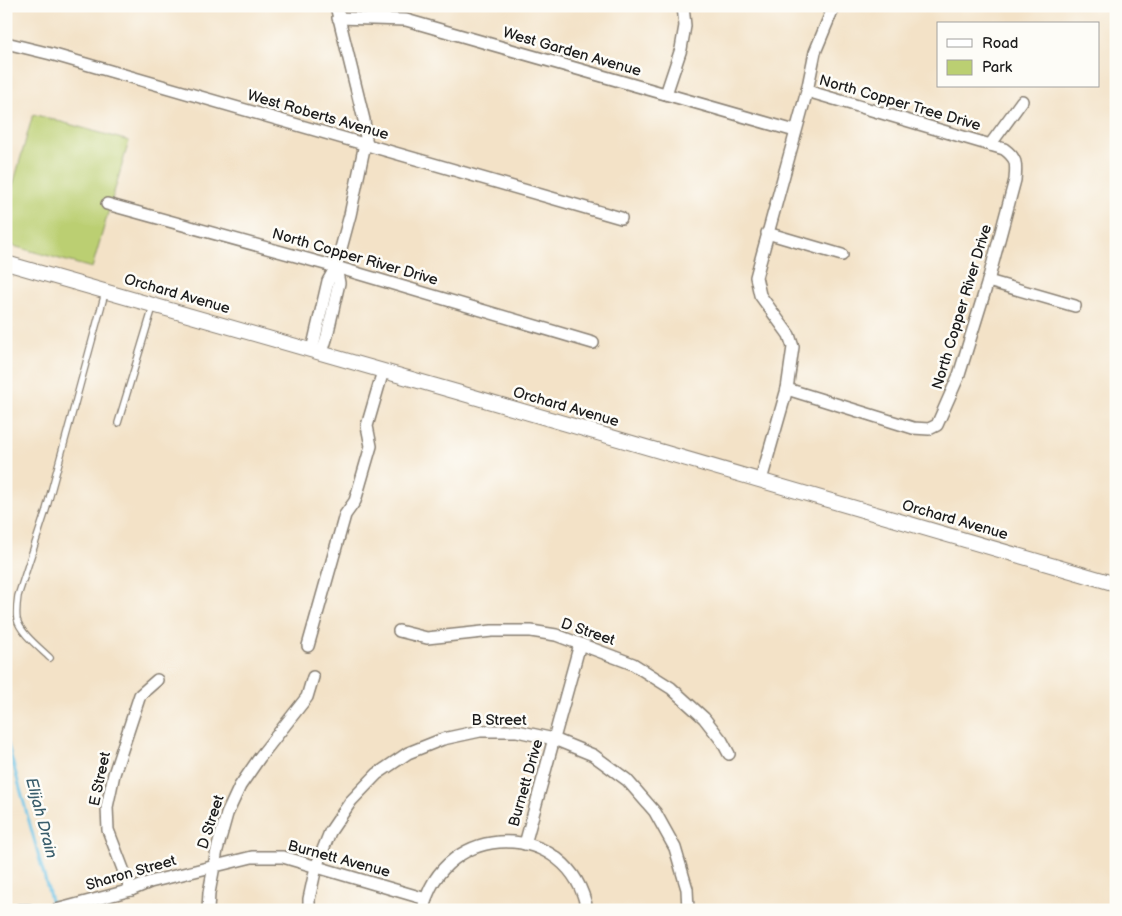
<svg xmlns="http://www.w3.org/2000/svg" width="1122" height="916" viewBox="0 0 1122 916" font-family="'Balsamiq Sans',sans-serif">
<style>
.green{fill:#bbcf72;stroke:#6c7647}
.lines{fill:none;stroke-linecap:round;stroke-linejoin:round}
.stream{stroke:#67c1e5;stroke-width:3}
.service-casing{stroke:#887f72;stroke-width:8}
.minor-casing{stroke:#887f72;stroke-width:14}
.tertiary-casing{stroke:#887f72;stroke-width:16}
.service{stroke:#fff;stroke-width:5.5}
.minor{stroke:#fff;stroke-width:11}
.tertiary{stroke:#fff;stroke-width:14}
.labels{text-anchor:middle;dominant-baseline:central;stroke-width:5;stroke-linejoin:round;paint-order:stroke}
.street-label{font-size:15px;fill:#1c1c1c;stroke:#fdfcf7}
.water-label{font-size:16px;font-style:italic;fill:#3a5e6c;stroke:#fdfcf7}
</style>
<rect width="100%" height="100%" fill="#fdfcf7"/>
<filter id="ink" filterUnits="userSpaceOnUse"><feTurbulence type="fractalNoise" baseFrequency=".02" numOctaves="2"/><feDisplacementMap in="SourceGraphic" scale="10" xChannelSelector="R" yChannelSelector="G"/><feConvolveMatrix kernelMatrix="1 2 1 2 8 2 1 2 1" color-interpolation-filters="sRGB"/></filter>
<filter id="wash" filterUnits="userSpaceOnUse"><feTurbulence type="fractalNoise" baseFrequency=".0096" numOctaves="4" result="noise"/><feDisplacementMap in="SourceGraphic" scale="20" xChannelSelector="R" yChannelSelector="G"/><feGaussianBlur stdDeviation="1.12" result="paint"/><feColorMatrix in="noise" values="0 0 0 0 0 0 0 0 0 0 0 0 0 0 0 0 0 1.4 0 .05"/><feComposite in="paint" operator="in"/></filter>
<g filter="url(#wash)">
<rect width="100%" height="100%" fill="#f3e2c7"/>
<path class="green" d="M33 114 129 141 92 268 6 244V210Z"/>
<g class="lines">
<path class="stream" d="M6 738 52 904"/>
</g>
</g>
<g filter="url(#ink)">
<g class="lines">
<g class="service-casing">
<g id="service">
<path d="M118 423 153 307"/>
<path d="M50 658C40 648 20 633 17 619 16 612 17 603 18 596L46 510 105 293"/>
</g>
</g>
<g class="minor-casing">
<g id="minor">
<path d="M338 18 406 20 795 131"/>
<path d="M6 43 51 54 621 218"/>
<path d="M666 94 681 49 685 26 683 6"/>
<path d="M990 145 1022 101"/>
<path d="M107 204 336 267 593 343"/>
<path d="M767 233 842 255"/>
<path d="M988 281 1075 306"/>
<path d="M312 350 328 281 336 267 350 215 366 139 364 120 336 6"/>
<path d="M322 353 327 336 339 283 336 267"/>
<path d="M787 389 913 428 929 429 937 425 959 375 988 281 1015 180C1016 165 1018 159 1004 149L807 91"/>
<path d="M761 480 787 389 793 347 789 335 760 295 756 277 807 91 815 52 834 6"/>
<path d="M399 631 427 638 492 631H531L556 635 580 644 633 664 671 688 704 718 722 741 729 754"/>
<path d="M308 646 345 515 355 501 371 446 367 426 383 371"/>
<path d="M525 844 580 644"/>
<path d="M131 890 108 830 107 807 114 774 140 695 157 680"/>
<path d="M19 910H29"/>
<path d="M56 910 131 890 150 882 252 857H283L426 899"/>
<path d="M208 910 209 893 217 850 227 814 240 786 260 757 307 697 313 677"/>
<path d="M309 910V899L316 867 330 832 351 801 377 774 408 753 443 739 480 731H517L554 739 593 755 627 780 655 812 675 848 687 889 688 910"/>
<path d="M423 910C442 819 571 819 587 910"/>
</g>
</g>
<g class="tertiary-casing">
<path id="tertiary" d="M6 263 457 392 1116 584"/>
</g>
<use href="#service" class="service"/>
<use href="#minor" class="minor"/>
<use href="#tertiary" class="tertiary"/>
</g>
</g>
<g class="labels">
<g class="street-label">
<text transform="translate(572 52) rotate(16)">West Garden Avenue</text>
<text transform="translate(900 103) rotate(16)">North Copper Tree Drive</text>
<text transform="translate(318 115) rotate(16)">West Roberts Avenue</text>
<text transform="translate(355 257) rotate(16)">North Copper River Drive</text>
<text transform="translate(177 294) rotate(16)">Orchard Avenue</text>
<text transform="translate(962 307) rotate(-73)">North Copper River Drive</text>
<text transform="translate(566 407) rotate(16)">Orchard Avenue</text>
<text transform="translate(955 520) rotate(16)">Orchard Avenue</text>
<text transform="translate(588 632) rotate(19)">D Street</text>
<text x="499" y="720">B Street</text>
<text transform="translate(100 779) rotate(-78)">E Street</text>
<text transform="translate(526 783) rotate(-74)">Burnett Drive</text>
<text transform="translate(211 822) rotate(-72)">D Street</text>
<text transform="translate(339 859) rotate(15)">Burnett Avenue</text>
<text transform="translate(131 873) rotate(-16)">Sharon Street</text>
</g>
<g class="water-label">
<text transform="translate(41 818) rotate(75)">Elijah Drain</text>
</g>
</g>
<rect width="1122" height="916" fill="none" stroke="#fdfcf7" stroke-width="25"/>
<rect x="937" y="22" width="162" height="65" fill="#fdfcf7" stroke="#a3a29f"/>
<rect x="947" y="39" width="25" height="8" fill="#ffffff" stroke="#a3a29f"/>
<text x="982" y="48" font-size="15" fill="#1c1c1c">Road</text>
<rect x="947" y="60" width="25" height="15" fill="#bbcf72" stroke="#a3a29f"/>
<text x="982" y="72" font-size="15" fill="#1c1c1c">Park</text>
</svg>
